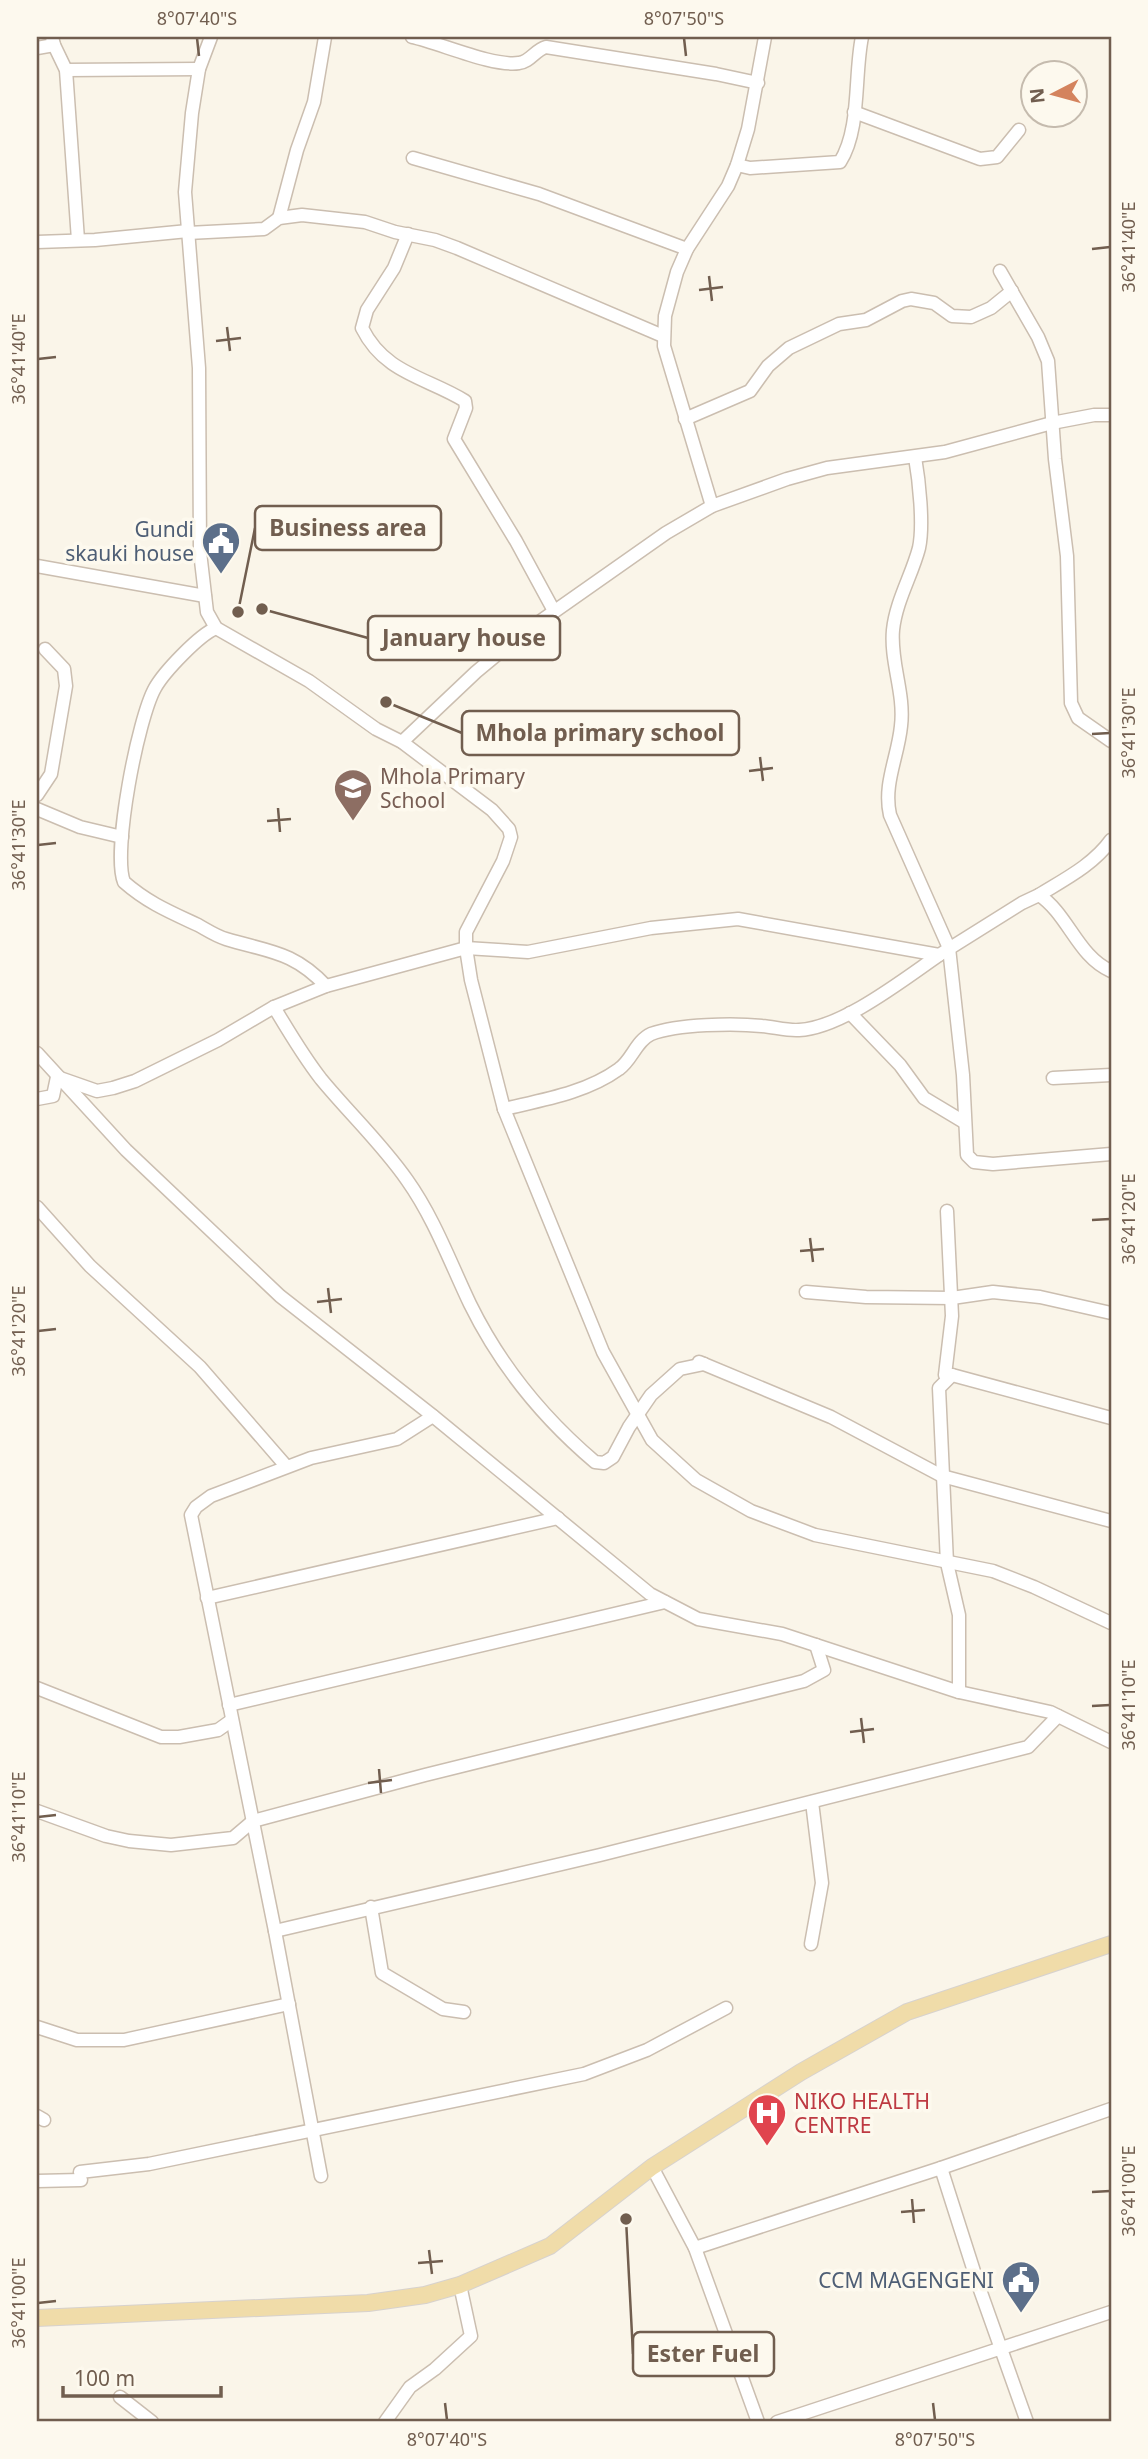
<svg xmlns="http://www.w3.org/2000/svg" width="1148" height="2459" viewBox="0 0 1148 2459" font-family="'Noto Sans',sans-serif">
<style>
.lines{fill:none;stroke-linecap:round;stroke-linejoin:round}
.minor-casing{stroke:#cbbeb0;stroke-width:15}
.major-casing{stroke:#d7d2ce;stroke-width:18}
.minor{stroke:#fff;stroke-width:12}
.major{stroke:#f0dca9;stroke-width:16}
.ticks{fill:none;stroke:#715e4f;stroke-width:2.5}
.labels{text-anchor:middle;dominant-baseline:central;stroke-width:7;stroke-linejoin:round;paint-order:stroke}
.service-label{font-size:21px;fill:#4e5e75;stroke:#fdf9ee;text-anchor:end}
.education-label{font-size:21px;fill:#785e54;stroke:#fdf9ee;text-anchor:start}
.health-label{font-size:21px;fill:#be3a42;stroke:#fdf9ee;text-anchor:start}
.leader{fill:none;stroke:#715e4f;stroke-width:2.5}
.callout-dot{fill:#715e4f;stroke:#fdf9ee;stroke-width:2.5}
.callout{fill:#fdf9ee;stroke:#715e4f;stroke-width:2.5}
.callout-label{font-size:23px;text-anchor:middle;font-weight:bold;fill:#715e4f}
.neatline{fill:none;stroke:#715e4f;stroke-width:2.5}
.ticks-label{font-size:18px;text-anchor:middle;fill:#715e4f}
</style>
<rect width="100%" height="100%" fill="#faf5e9"/>
<g class="lines">
<g class="minor-casing">
<g id="minor">
<path d="M52 37 54 45 66 70 78 240"/>
<path d="M211 37 199 69 192 113 185 192 199 368 200 552 207 612 216 628 309 681 376 729 402 742 492 810 509 829 511 837 503 861 466 932V948L471 980 504 1109 603 1352 652 1440 696 1480 751 1511 815 1535 993 1571 1034 1587 1111 1623"/>
<path d="M412 37C440 43 493 67 519 63 530 62 535 50 546 47L716 74 758 83"/>
<path d="M37 48 54 45"/>
<path d="M66 70 199 69"/>
<path d="M854 112 980 159 997 157 1019 130"/>
<path d="M413 158 539 194 687 249"/>
<path d="M737 165 750 168 840 162C861 129 854 75 862 37"/>
<path d="M279 218 297 150 314 102 325 37"/>
<path d="M188 233 264 229 279 218 302 215 365 222 395 232 435 240 457 248 663 336"/>
<path d="M408 234 394 268 367 310 362 328C385 374 426 377 465 401L466 408 454 439 516 541 554 611"/>
<path d="M37 242 95 240 188 231"/>
<path d="M1000 271 1038 337 1048 361 1055 459 1067 556 1071 703 1078 718 1111 741"/>
<path d="M685 419 750 391 768 366 789 348 839 324 866 320 902 301 911 299 934 303 952 316 971 317 991 308 1012 291"/>
<path d="M915 457C919 480 924 525 919 548 912 575 896 601 893 630 890 662 905 693 901 726 898 757 883 784 890 815L949 948 963 1075 967 1155 974 1162 993 1164 1111 1154"/>
<path d="M712 506 664 346 665 316 677 272 687 249 728 186 737 165 748 129 765 37"/>
<path d="M37 566 205 596"/>
<path d="M216 628C199 635 164 672 155 688 138 718 112 852 124 882 148 903 170 912 198 925 207 930 216 936 226 939 269 952 293 951 326 986"/>
<path d="M402 742 476 672 518 637 666 533 712 506 787 479 827 468 945 452 1052 423 1094 415H1111"/>
<path d="M37 795 51 774 66 686 64 669 45 649"/>
<path d="M37 809 80 827 122 837"/>
<path d="M1039 895C1065 879 1093 865 1111 840"/>
<path d="M274 1007C289 1032 303 1056 321 1079 349 1113 382 1144 407 1180 434 1218 450 1262 470 1304 500 1365 543 1418 595 1462L604 1463 613 1457 629 1427 651 1395 680 1369 704 1364"/>
<path d="M850 1013 900 1065 924 1098 964 1122"/>
<path d="M37 1053 126 1150 280 1296 433 1416 650 1594 698 1619 782 1634 959 1692 1050 1712 1111 1742"/>
<path d="M1053 1078 1111 1075"/>
<path d="M37 1099 53 1096 57 1077 97 1091 113 1088 135 1081 218 1040 274 1007 326 986 466 948 528 952 651 928 738 919 939 955 1022 903 1039 895C1068 914 1078 957 1111 971"/>
<path d="M504 1109C542 1100 586 1093 619 1069 632 1060 636 1041 651 1034 678 1024 734 1023 762 1026 774 1027 788 1031 799 1030 842 1028 904 979 939 955"/>
<path d="M37 1207 90 1266 200 1367 286 1466"/>
<path d="M947 1211 952 1316 945 1375H952"/>
<path d="M806 1292 866 1297 952 1298 993 1292 1040 1297 1111 1313"/>
<path d="M699 1362 831 1417 942 1476 1111 1521"/>
<path d="M207 1598 558 1518"/>
<path d="M37 1688 161 1737H179L218 1730 232 1720"/>
<path d="M959 1692V1615L947 1563 939 1388 952 1375 1111 1418"/>
<path d="M229 1705 665 1602"/>
<path d="M37 1811 106 1836 129 1841 171 1845 233 1838 253 1821 425 1775 804 1681 824 1670 816 1645"/>
<path d="M371 1907 382 1973 443 2009 464 2012"/>
<path d="M275 1931 600 1855 1028 1747 1058 1716"/>
<path d="M811 1944 822 1883 812 1802"/>
<path d="M37 2027 77 2040H124L289 2004"/>
<path d="M37 2116 44 2120"/>
<path d="M652 2167 695 2248 758 2422"/>
<path d="M941 2168 979 2287 1027 2422"/>
<path d="M80 2172 149 2164 584 2074 647 2050 726 2008"/>
<path d="M321 2176 275 1931 191 1515 196 1507 211 1496 311 1458 397 1439 433 1416"/>
<path d="M37 2181 81 2180"/>
<path d="M695 2248 941 2168 1111 2109"/>
<path d="M120 2397 152 2422"/>
<path d="M385 2422 410 2387 435 2369 471 2336 460 2285"/>
<path d="M777 2422 1111 2312"/>
</g>
</g>
<g class="major-casing">
<path id="major" d="M37 2318 368 2303 425 2295 460 2285 550 2246 652 2167 801 2072 907 2012 1111 1944"/>
</g>
<use href="#minor" class="minor"/>
<use href="#major" class="major"/>
</g>
<path class="ticks" d="M197 38 199 56M684 38 686 56M1092 249 1110 247M709 276 712 301M699 290 723 287M227 327 230 351M216 341 241 338M38 359 56 357M1092 734 1110 733M760 757 763 781M749 771 773 768M278 808 280 832M267 821 291 819M38 845 56 843M1092 1220 1110 1219M810 1238 813 1262M800 1251 824 1249M328 1288 331 1313M317 1302 342 1299M38 1331 56 1329M1092 1706 1110 1705M861 1718 864 1743M850 1732 874 1729M379 1769 381 1793M368 1783 392 1780M38 1817 56 1815M1092 2192 1110 2191M912 2199 914 2223M901 2212 925 2210M429 2250 432 2274M418 2263 443 2261M38 2303 56 2301M445 2403 447 2420M933 2403 935 2420"/>
<defs>
<g id="civic-pin" transform="scale(2.0125)"><path d="M0 17L-7.5 6A9.5 9.5 0 1 1 7.5 6Z" fill="#5c6f8a" stroke="#fdf9ee"/><path d="M-.6-6.5H3V-4.5H.6V-3L4-1V1h2V6H-6V1h2V-1L-.6-3ZM-1.2 2.5V6h2.4V2.5Z" fill="#fff"/></g>
<g id="school-pin" transform="scale(2.0125)"><path d="M0 17L-7.5 6A9.5 9.5 0 1 1 7.5 6Z" fill="#8d6e63" stroke="#fdf9ee"/><path d="M0-5L7-2L0 1L-7-2ZM-4 1L0 2.5L4 1V4Q0 6-4 4Z" fill="#fff"/></g>
<g id="hospital-pin" transform="scale(2.0125)"><path d="M0 17L-7.5 6A9.5 9.5 0 1 1 7.5 6Z" fill="#e0444e" stroke="#fdf9ee"/><path d="M-5-5h3v3.5h4V-5h3V5h-3V1.5h-4V5h-3Z" fill="#fff"/></g>
</defs>
<g fill-rule="evenodd">
<use href="#civic-pin" x="221" y="541"/>
<use href="#school-pin" x="353" y="788"/>
<use href="#hospital-pin" x="767" y="2113"/>
<use href="#civic-pin" x="1021" y="2280"/>
</g>
<g class="labels">
<g class="service-label">
<text x="194" y="529">Gundi<tspan x="194" dy="24">skauki house</tspan></text>
<text x="994" y="2280">CCM MAGENGENI</text>
</g>
<g class="education-label">
<text x="380" y="776">Mhola Primary<tspan x="380" dy="24">School</tspan></text>
</g>
<g class="health-label">
<text x="794" y="2101">NIKO HEALTH<tspan x="794" dy="24">CENTRE</tspan></text>
</g>
</g>
<path class="leader" d="M238 612L255 528M262 609L368 638M386 702L462 733M626 2219L633 2354"/>
<g class="callout-dot">
<circle cx="238" cy="612" r="7"/>
<circle cx="262" cy="609" r="7"/>
<circle cx="386" cy="702" r="7"/>
<circle cx="626" cy="2219" r="7"/>
</g>
<g class="callout">
<rect x="255" y="506" width="186" height="44" rx="7"/>
<rect x="368" y="616" width="192" height="44" rx="7"/>
<rect x="462" y="711" width="277" height="44" rx="7"/>
<rect x="633" y="2332" width="141" height="44" rx="7"/>
</g>
<g class="callout-label">
<text x="348" y="536">Business area</text>
<text x="464" y="646">January house</text>
<text x="600" y="741">Mhola primary school</text>
<text x="703" y="2362">Ester Fuel</text>
</g>
<rect width="1148" height="2459" fill="none" stroke="#fdf9ee" stroke-width="77"/>
<g transform="translate(1054 94) rotate(264)"><circle r="33" fill="#fdf9ee" stroke="#c5bbae" stroke-width="2"/>
<path d="M0-5L12 26L0 18L-12 26Z" fill="#d4835d"/>
<text y="-10" font-size="19" font-weight="bold" text-anchor="middle" fill="#715e4f">N</text>
</g>
<path d="M63 2386v10h158v-10" fill="none" stroke="#715e4f" stroke-width="3.5"/>
<text x="74" y="2386" font-size="21" fill="#715e4f" stroke="#fdf9ee" stroke-width="5" paint-order="stroke">100 m</text>
<rect x="38" y="38" width="1072" height="2382" class="neatline"/>
<g class="ticks-label">
<text x="197" y="25">8°07'40"S</text>
<text x="684" y="25">8°07'50"S</text>
<text transform="translate(1129 247) rotate(-90)" y="6">36°41'40"E</text>
<text transform="translate(19 359) rotate(-90)" y="6">36°41'40"E</text>
<text transform="translate(1129 733) rotate(-90)" y="6">36°41'30"E</text>
<text transform="translate(19 845) rotate(-90)" y="6">36°41'30"E</text>
<text transform="translate(1129 1219) rotate(-90)" y="6">36°41'20"E</text>
<text transform="translate(19 1331) rotate(-90)" y="6">36°41'20"E</text>
<text transform="translate(1129 1705) rotate(-90)" y="6">36°41'10"E</text>
<text transform="translate(19 1817) rotate(-90)" y="6">36°41'10"E</text>
<text transform="translate(1129 2191) rotate(-90)" y="6">36°41'00"E</text>
<text transform="translate(19 2303) rotate(-90)" y="6">36°41'00"E</text>
<text x="447" y="2446">8°07'40"S</text>
<text x="935" y="2446">8°07'50"S</text>
</g>
</svg>
